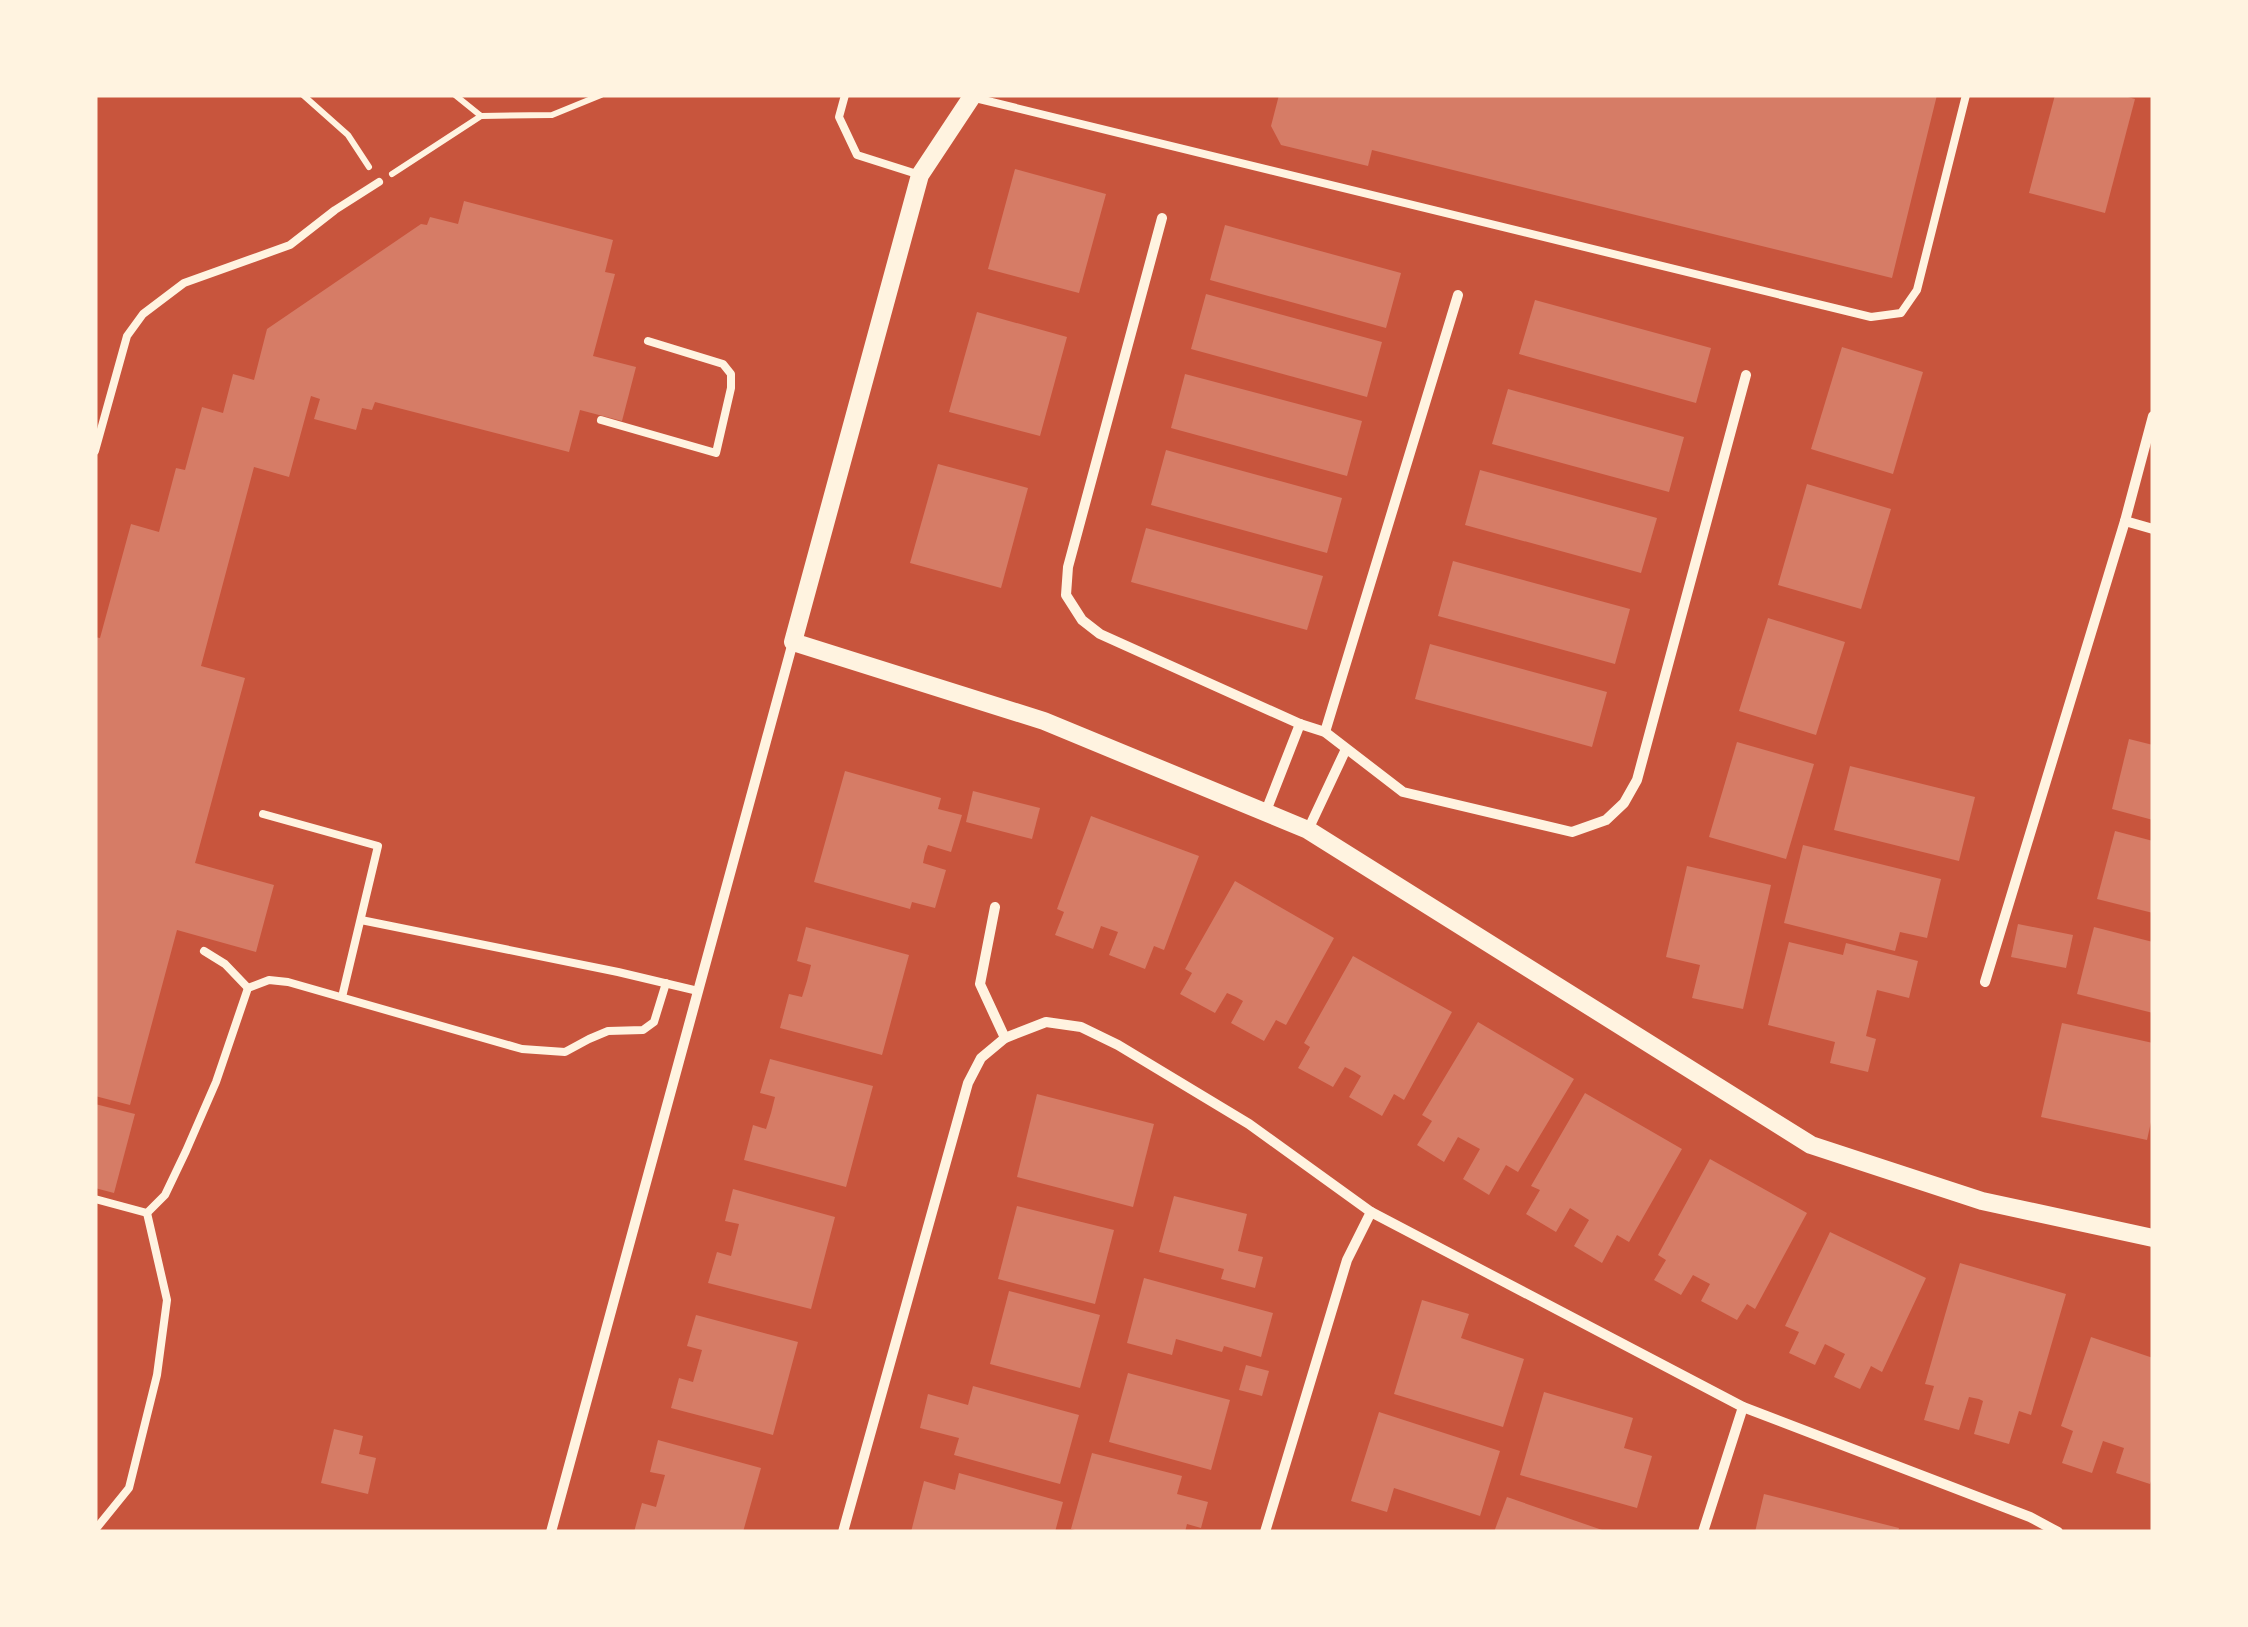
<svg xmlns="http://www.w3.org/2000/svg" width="2248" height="1627" viewBox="0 0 2248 1627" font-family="'Noto Sans',sans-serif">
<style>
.building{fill:#d67c66}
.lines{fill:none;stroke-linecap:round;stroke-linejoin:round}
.path{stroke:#fff3e0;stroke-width:6}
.service{stroke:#fff3e0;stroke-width:8}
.minor{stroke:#fff3e0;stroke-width:10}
.tertiary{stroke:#fff3e0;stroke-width:18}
</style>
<rect width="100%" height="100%" fill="#c8553d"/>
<g class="building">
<path d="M1279 95H1937L1892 278 1372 150 1368 166 1281 145 1271 126Z"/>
<path d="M2055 95H2121L2135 99 2105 213 2029 193Z"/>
<path d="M1015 169 1106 194 1079 293 988 269Z"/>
<path d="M464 201 613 240 605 272 615 274 593 356 636 367 622 421 580 410 569 452 375 402 372 410 362 408 356 430 314 419 320 399 311 396 289 477 254 467 201 666 245 678 195 863 274 885 256 952 177 930 130 1105 95 1096V637L100 638 131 524 159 532 176 468 185 470 202 407 223 413 233 374 254 380 267 329 421 224 427 225 430 217 458 224Z"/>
<path d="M1225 225 1401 273 1386 328 1210 280Z"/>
<path d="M1206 294 1382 342 1367 397 1191 349Z"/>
<path d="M1535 300 1711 348 1696 403 1519 354Z"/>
<path d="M977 312 1067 337 1040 436 949 412Z"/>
<path d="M1842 347 1923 372 1893 474 1811 449Z"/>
<path d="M1185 374 1362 421 1347 476 1171 428Z"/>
<path d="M1508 389 1684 437 1669 492 1492 444Z"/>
<path d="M1166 450 1342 498 1327 553 1151 505Z"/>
<path d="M938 464 1028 488 1001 588 910 563Z"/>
<path d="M1480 470 1657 518 1641 573 1465 525Z"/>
<path d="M1807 484 1891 509 1861 609 1778 585Z"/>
<path d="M1146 528 1323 576 1307 630 1131 582Z"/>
<path d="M1453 561 1630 609 1615 664 1438 616Z"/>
<path d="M1768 618 1845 642 1816 735 1739 711Z"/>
<path d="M1430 644 1607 692 1592 747 1415 699Z"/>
<path d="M2129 739 2153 745V820L2112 809Z"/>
<path d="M1737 742 1814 764 1786 859 1709 837Z"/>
<path d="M1850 766 1975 797 1959 861 1834 830Z"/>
<path d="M845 771 941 798 938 809 962 815 951 852 928 845 925 853 923 863 946 870 935 908 912 902 910 909 814 882Z"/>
<path d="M973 791 1040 808 1032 839 966 822Z"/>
<path d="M1091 816 1199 856 1164 950 1154 946 1145 969 1109 955 1118 932 1101 926 1093 949 1055 935 1064 912 1057 909Z"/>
<path d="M2115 831 2153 841V913L2097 899Z"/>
<path d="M1803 845 1941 879 1927 938 1900 932 1895 951 1784 923Z"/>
<path d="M1687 866 1771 885 1743 1009 1692 998 1700 965 1666 957Z"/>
<path d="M1235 881 1334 938 1286 1025 1276 1020 1264 1041 1231 1023 1243 1001 1236 997 1227 993 1215 1013 1180 994 1192 973 1185 969Z"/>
<path d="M2018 924 2073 935 2066 968 2011 957Z"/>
<path d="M806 927 909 955 882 1055 780 1028 789 994 802 997 807 981 811 965 797 961Z"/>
<path d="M2094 927 2153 942V1013L2077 994Z"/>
<path d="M1789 942 1843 955 1846 943 1918 961 1909 998 1877 990 1866 1036 1876 1039 1868 1072 1830 1063 1835 1042 1768 1025Z"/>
<path d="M1353 956 1452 1012 1404 1100 1394 1094 1382 1116 1349 1097 1361 1076 1353 1071 1345 1067 1333 1087 1298 1068 1310 1047 1304 1043Z"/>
<path d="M1478 1022 1574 1079 1518 1172 1506 1165 1489 1195 1463 1179 1480 1149 1458 1137 1444 1162 1417 1145 1432 1121 1422 1115Z"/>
<path d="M2062 1023 2153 1043V1113L2147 1140 2041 1117Z"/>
<path d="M770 1059 873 1086 846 1187 744 1160 753 1125 766 1129 771 1113 775 1097 760 1093Z"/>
<path d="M1585 1093 1682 1149 1629 1242 1617 1235 1602 1263 1574 1246 1589 1220 1570 1208 1556 1232 1526 1214 1540 1190 1531 1186Z"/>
<path d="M1037 1094 1154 1124 1133 1207 1017 1177Z"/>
<path d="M95 1104 135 1114 114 1193 95 1188Z"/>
<path d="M1710 1159 1807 1213 1755 1309 1747 1304 1737 1320 1701 1301 1710 1284 1693 1275 1681 1295 1654 1280 1666 1260 1658 1255Z"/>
<path d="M733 1189 835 1217 811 1309 708 1283 717 1252 731 1256 739 1224 725 1221Z"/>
<path d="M1174 1196 1247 1214 1238 1251 1263 1257 1255 1288 1221 1279 1224 1269 1159 1252Z"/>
<path d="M1017 1206 1114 1230 1095 1304 998 1279Z"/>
<path d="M1830 1232 1926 1278 1882 1372 1871 1366 1860 1389 1834 1377 1845 1354 1825 1344 1815 1365 1789 1353 1799 1332 1785 1326Z"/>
<path d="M1960 1263 2066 1294 2031 1415 2019 1411 2009 1444 1974 1434 1983 1401 1979 1399 1969 1397 1959 1430 1924 1420 1934 1386 1925 1384Z"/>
<path d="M1144 1278 1273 1313 1261 1357 1224 1346 1222 1352 1176 1339 1172 1355 1127 1343Z"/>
<path d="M1009 1291 1100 1315 1080 1388 990 1364Z"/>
<path d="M1422 1300 1469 1314 1461 1338 1524 1359 1503 1427 1394 1394Z"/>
<path d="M696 1315 798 1342 773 1435 671 1408 679 1378 693 1382 702 1350 687 1346Z"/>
<path d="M2091 1337 2153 1358V1475L2150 1484 2116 1473 2124 1448 2103 1441 2092 1473 2062 1463 2073 1431 2061 1426Z"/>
<path d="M1246 1365 1269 1371 1262 1396 1239 1390Z"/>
<path d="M1128 1373 1230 1400 1211 1470 1109 1442Z"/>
<path d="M973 1386 1079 1415 1060 1484 954 1455 959 1438 920 1428 928 1394 968 1405Z"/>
<path d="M1544 1392 1633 1418 1624 1448 1652 1456 1637 1508 1520 1475Z"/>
<path d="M1379 1412 1500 1451 1480 1516 1394 1488 1387 1512 1351 1501Z"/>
<path d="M334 1429 363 1436 359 1454 376 1458 368 1494 321 1483Z"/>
<path d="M658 1440 761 1468 743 1532H634L642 1503 656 1507 665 1475 650 1472Z"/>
<path d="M1092 1453 1182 1476 1177 1494 1208 1502 1201 1528 1187 1524 1185 1532H1083L1071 1529Z"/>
<path d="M959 1473 1063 1502 1055 1532H911L924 1481 955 1490Z"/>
<path d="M1764 1494 1899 1528 1898 1532H1755Z"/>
<path d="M1507 1497 1605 1531V1532H1494Z"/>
</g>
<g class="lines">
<g class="path">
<path d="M303 95 348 135 369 167"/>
<path d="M455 95 481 116 552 115 601 95"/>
<path d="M392 174 481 116"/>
</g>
<g class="service">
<path d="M845 95 839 117 857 155 920 175"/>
<path d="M971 97 1871 317 1901 313 1917 290 1966 95"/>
<path d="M601 420 716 453 731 388V374L723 364 648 341"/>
<path d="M95 451 127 336 143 314 184 283 290 245 335 210 379 182"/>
<path d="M263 814 378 846 342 997"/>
<path d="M361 920 618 972 698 991"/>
<path d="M204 951 225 964 248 988"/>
<path d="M95 1199 147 1213 165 1195 186 1151 216 1082 248 988 269 980 288 982 522 1049 565 1052 589 1039 608 1031 643 1030 654 1022 666 983"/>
<path d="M95 1530 129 1488 157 1375 167 1300 147 1213"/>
</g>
<g class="minor">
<path d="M1162 218 1068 567 1066 595 1082 620 1100 634 1300 724 1325 732 1403 792 1572 832 1606 820 1624 803 1637 780 1746 375"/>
<path d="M2125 521 2153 529"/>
<path d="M1325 732 1458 295"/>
<path d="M1266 811 1300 724"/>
<path d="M1308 830 1346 749"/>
<path d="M995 907 980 984 1005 1038"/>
<path d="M1985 982 2125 521 2153 416"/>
<path d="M551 1532 793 642"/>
<path d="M843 1532 968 1083 981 1058 1005 1038 1046 1022 1081 1027 1118 1045 1249 1124 1371 1212 1743 1407 2030 1517 2058 1532"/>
<path d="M1265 1532 1347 1260 1371 1212"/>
<path d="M1703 1532 1743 1407"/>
</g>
<path class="tertiary" d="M973 95 920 175 793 642 1044 721 1308 830 1811 1145 1982 1201 2153 1238"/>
</g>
<rect width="2248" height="1627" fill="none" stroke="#fff3e0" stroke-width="195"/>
</svg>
